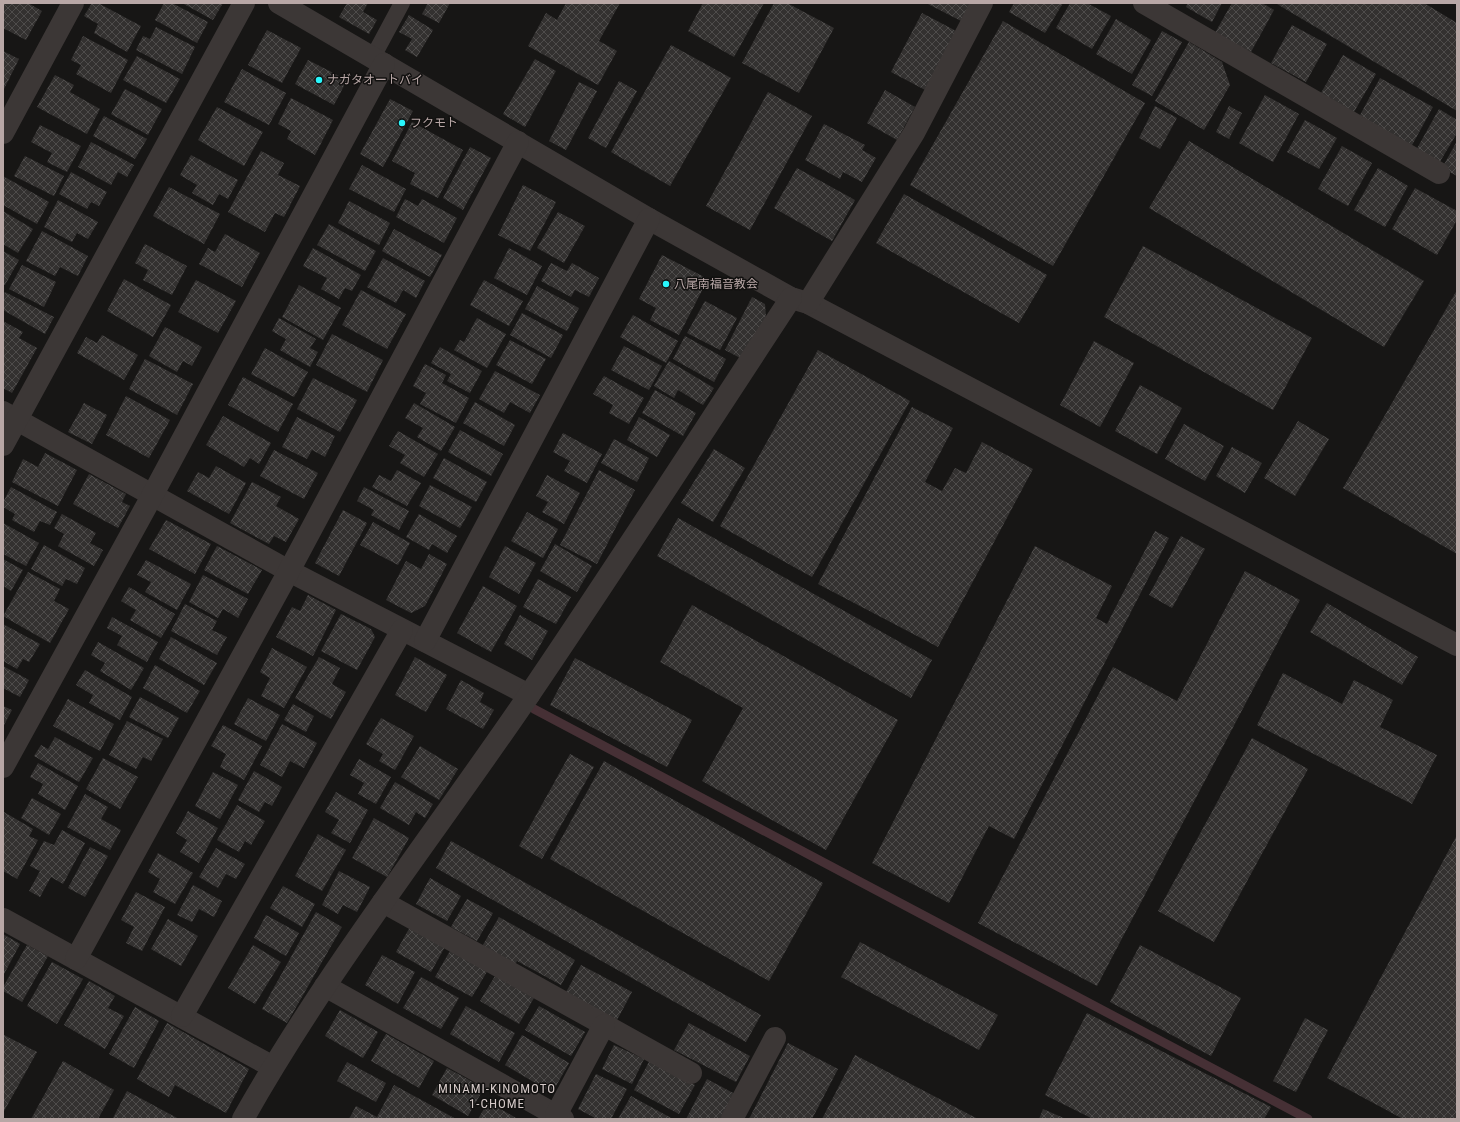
<svg xmlns="http://www.w3.org/2000/svg" width="1460" height="1122" viewBox="0 0 1460 1122" font-family="'Roboto Condensed','Noto Sans JP',sans-serif">
<style>
.lines{fill:none;stroke-linecap:round;stroke-linejoin:round}
.stream{stroke:#463035;stroke-width:9}
.building{fill:url(#building-cross-hatch)}
.lane{stroke:#3c3736;stroke-width:16}
.street{stroke:#3c3736;stroke-width:22}
.poi-dot{fill:#28f6fc;stroke:#121110;stroke-width:1.5}
.labels{text-anchor:middle;dominant-baseline:central;stroke-width:3;stroke-linejoin:round;paint-order:stroke}
.poi-label{font-size:12px;fill:#b8a7a6;stroke:#121110;text-anchor:start}
.neighbourhood-label{font-size:13px;letter-spacing:1px;fill:#d4c9c7;stroke:#121110}
</style>
<defs>
<pattern id="building-cross-hatch" width="8" height="8" patternUnits="userSpaceOnUse"><rect width="8" height="8" fill="#333130"/><path d="M0 0l8 8M0 8l8-8" fill="none" stroke="#4e4c4b"/></pattern>
</defs>
<rect width="100%" height="100%" fill="#171615"/>
<g class="lines">
<path class="stream" d="M534 709 1308 1119"/>
</g>
<g class="building">
<path d="M3 3H28L42 11 26 40 3 28Z"/>
<path d="M92 3H98L141 26 127 52 94 33 98 24 84 16Z"/>
<path d="M164 3H172L208 22 197 43 155 20Z"/>
<path d="M182 3H223L213 20Z"/>
<path d="M347 3H368L363 12 377 20 369 34 339 17Z"/>
<path d="M428 3H450L439 23 422 14Z"/>
<path d="M566 3H620L599 41 617 51 598 85 528 46 546 13 557 20Z"/>
<path d="M703 3H764L734 57 688 31Z"/>
<path d="M774 3H787L834 28 799 93 742 63Z"/>
<path d="M926 3H972L963 22Z"/>
<path d="M1014 3H1063L1045 33 1009 12Z"/>
<path d="M1070 3H1087L1111 16 1092 49 1056 28Z"/>
<path d="M1188 3H1222L1212 22 1186 7Z"/>
<path d="M1232 3H1262L1274 10 1251 52 1215 33Z"/>
<path d="M1278 3H1424L1457 23V111L1277 4Z"/>
<path d="M922 13 958 32 927 91 891 72Z"/>
<path d="M409 15 433 30 417 57 405 50 412 39 399 32Z"/>
<path d="M1116 19 1151 40 1132 74 1096 54Z"/>
<path d="M1003 21 1145 103 1053 266 910 185Z"/>
<path d="M1292 25 1327 44 1306 82 1271 63Z"/>
<path d="M156 27 195 47 182 74 136 50 143 36 150 39Z"/>
<path d="M267 30 301 48 282 83 248 65Z"/>
<path d="M1162 31 1182 42 1152 96 1132 85Z"/>
<path d="M83 36 128 60 111 93 76 74 81 65 71 60Z"/>
<path d="M1189 42 1222 62 1230 85 1204 130 1155 101Z"/>
<path d="M671 45 731 78 670 186 611 152Z"/>
<path d="M3 51 19 59 3 91Z"/>
<path d="M1343 55 1376 74 1354 112 1321 93Z"/>
<path d="M137 56 180 79 166 103 123 80Z"/>
<path d="M535 59 556 71 525 127 503 114Z"/>
<path d="M308 60 347 80 334 105 295 84Z"/>
<path d="M242 69 286 93 269 125 224 102Z"/>
<path d="M55 75 74 85 70 92 100 109 87 134 37 107Z"/>
<path d="M1380 78 1433 107 1411 147 1359 117Z"/>
<path d="M619 81 637 91 606 148 588 138Z"/>
<path d="M579 82 597 91 566 150 549 141Z"/>
<path d="M125 89 162 109 148 135 111 114Z"/>
<path d="M885 90 915 107 897 140 867 123Z"/>
<path d="M768 92 812 116 750 230 706 206Z"/>
<path d="M1265 95 1299 114 1273 162 1239 143Z"/>
<path d="M291 98 333 120 315 155 287 139 291 131 278 124Z"/>
<path d="M390 99 413 111 383 167 360 154Z"/>
<path d="M1155 106 1177 118 1160 149 1139 138Z"/>
<path d="M1229 106 1242 113 1229 139 1216 132Z"/>
<path d="M217 107 263 132 244 166 198 140Z"/>
<path d="M1439 109 1457 120V133L1438 165 1415 152Z"/>
<path d="M104 116 147 139 135 159 93 136Z"/>
<path d="M1305 120 1337 138 1319 169 1287 152Z"/>
<path d="M412 122 463 150 438 198 410 184 415 173 392 161Z"/>
<path d="M824 124 865 145 862 150 876 158 862 182 843 172 840 179 805 160Z"/>
<path d="M40 125 81 146 67 172 47 162 52 153 31 142Z"/>
<path d="M1189 141 1424 281 1384 347 1149 208Z"/>
<path d="M1457 141V176L1442 168Z"/>
<path d="M91 142 134 165 127 177 118 172 111 185 78 167Z"/>
<path d="M1342 146 1372 163 1348 206 1318 189Z"/>
<path d="M470 147 491 158 463 210 443 198Z"/>
<path d="M261 151 284 163 278 175 300 186 284 217 275 213 265 232 228 212Z"/>
<path d="M191 155 238 180 228 199 219 194 213 205 192 193 197 185 180 175Z"/>
<path d="M25 156 64 176 54 196 14 176Z"/>
<path d="M362 165 406 189 394 212 349 189Z"/>
<path d="M797 168 855 200 832 241 774 208Z"/>
<path d="M1378 168 1408 186 1385 227 1354 210Z"/>
<path d="M71 172 107 192 99 206 91 202 87 209 59 194Z"/>
<path d="M3 176 49 202 37 224 3 205Z"/>
<path d="M523 185 556 202 530 251 498 235Z"/>
<path d="M169 187 220 214 204 244 153 216Z"/>
<path d="M1415 188 1457 211V220L1437 255 1392 229Z"/>
<path d="M904 194 1047 275 1019 323 876 243Z"/>
<path d="M405 199 418 206 422 199 457 218 444 243 396 217Z"/>
<path d="M58 200 98 222 88 239 77 233 72 242 44 227Z"/>
<path d="M349 201 390 223 379 245 338 223Z"/>
<path d="M3 211 33 229 18 253 3 244Z"/>
<path d="M558 212 585 226 564 263 537 248Z"/>
<path d="M329 224 376 251 365 271 317 245Z"/>
<path d="M394 229 442 255 430 277 382 251Z"/>
<path d="M42 231 88 256 78 276 60 267 55 276 26 261Z"/>
<path d="M225 234 260 253 242 287 199 264 208 248 215 252Z"/>
<path d="M145 244 187 266 172 295 143 280 148 270 135 263Z"/>
<path d="M1143 246 1312 338 1273 410 1104 317Z"/>
<path d="M313 248 361 275 352 291 345 288 339 299 321 289 327 278 303 266Z"/>
<path d="M509 248 542 266 527 295 494 278Z"/>
<path d="M3 251 19 260 5 285 3 284Z"/>
<path d="M662 255 708 279 679 335 650 320 656 308 639 299Z"/>
<path d="M383 258 425 281 416 298 403 290 396 303 367 287Z"/>
<path d="M551 263 567 271 572 263 599 278 589 297 575 290 571 297 541 281Z"/>
<path d="M22 265 56 282 44 307 9 289Z"/>
<path d="M124 279 171 305 153 337 107 311Z"/>
<path d="M196 280 236 301 218 333 178 312Z"/>
<path d="M484 280 523 301 509 326 470 305Z"/>
<path d="M299 285 341 308 323 340 282 317Z"/>
<path d="M537 286 579 308 567 331 525 309Z"/>
<path d="M361 290 406 314 387 349 342 325Z"/>
<path d="M1457 290V554L1343 488Z"/>
<path d="M5 292 54 317 45 334 3 310V295Z"/>
<path d="M752 297 765 304 766 317 744 360 725 350Z"/>
<path d="M705 301 737 318 720 350 687 333Z"/>
<path d="M522 313 563 335 551 358 510 335Z"/>
<path d="M633 315 678 341 666 363 620 337Z"/>
<path d="M279 318 316 339 310 348 318 352 310 367 280 350 286 339 272 331Z"/>
<path d="M477 318 506 334 487 368 454 350 460 340 464 342Z"/>
<path d="M3 321 23 332 19 338 37 348 12 393 3 388Z"/>
<path d="M165 327 202 347 192 366 183 361 177 372 149 356Z"/>
<path d="M332 334 383 360 367 392 316 365Z"/>
<path d="M102 335 138 355 124 380 77 353 86 337 97 343Z"/>
<path d="M685 336 726 359 714 382 673 359Z"/>
<path d="M510 340 546 359 532 384 496 365Z"/>
<path d="M1094 341 1134 363 1100 427 1060 405Z"/>
<path d="M624 346 662 366 649 390 611 370Z"/>
<path d="M440 347 482 371 470 393 447 381 451 374 431 363Z"/>
<path d="M265 348 308 372 294 397 251 374Z"/>
<path d="M818 350 910 401 812 577 720 526Z"/>
<path d="M145 359 193 384 177 415 129 389Z"/>
<path d="M669 361 714 388 703 405 678 390 674 398 654 386Z"/>
<path d="M425 364 446 375 442 383 469 398 456 423 420 404 426 393 413 386Z"/>
<path d="M495 371 540 395 530 413 510 402 504 413 479 399Z"/>
<path d="M604 376 644 398 629 424 609 413 613 405 593 394Z"/>
<path d="M243 377 293 404 278 432 228 405Z"/>
<path d="M313 378 357 400 340 432 297 409Z"/>
<path d="M1140 385 1182 408 1157 454 1115 431Z"/>
<path d="M655 390 696 413 683 436 642 413Z"/>
<path d="M126 396 170 420 149 458 106 435Z"/>
<path d="M475 402 515 425 504 446 463 423Z"/>
<path d="M84 403 107 415 92 444 68 432Z"/>
<path d="M414 403 455 427 441 451 417 437 423 428 405 418Z"/>
<path d="M912 407 953 428 925 482 942 491 955 468 966 473 982 442 1033 469 938 647 818 584Z"/>
<path d="M223 416 271 443 259 464 250 458 244 467 206 445Z"/>
<path d="M297 417 335 436 325 457 312 450 307 459 282 447Z"/>
<path d="M639 417 670 435 657 457 627 440Z"/>
<path d="M1298 421 1329 439 1295 496 1264 478Z"/>
<path d="M1184 424 1224 446 1205 481 1165 459Z"/>
<path d="M460 430 503 454 491 476 448 452Z"/>
<path d="M398 431 438 454 424 477 400 463 405 455 389 446Z"/>
<path d="M563 433 602 454 587 483 564 471 570 461 553 452Z"/>
<path d="M614 439 649 458 637 482 601 463Z"/>
<path d="M1232 447 1262 463 1245 493 1216 476Z"/>
<path d="M714 449 745 468 713 522 681 503Z"/>
<path d="M274 450 318 473 304 499 260 476Z"/>
<path d="M45 453 77 470 58 506 12 482 23 459 38 467Z"/>
<path d="M444 458 487 482 476 502 433 478Z"/>
<path d="M216 466 246 483 229 514 187 491 198 472 209 478Z"/>
<path d="M397 470 421 483 407 506 372 487 379 475 391 481Z"/>
<path d="M599 470 635 490 597 564 560 545Z"/>
<path d="M89 474 126 494 122 502 130 506 118 528 73 504Z"/>
<path d="M547 475 580 493 564 524 542 512 548 502 536 496Z"/>
<path d="M252 482 281 497 276 506 299 519 286 542 274 536 269 544 230 523Z"/>
<path d="M430 485 472 507 460 528 419 506Z"/>
<path d="M11 487 57 512 50 525 40 521 34 532 12 520 15 514 3 507V502Z"/>
<path d="M364 487 409 511 399 530 371 515 374 510 357 501Z"/>
<path d="M343 510 367 523 339 576 315 563Z"/>
<path d="M527 512 558 529 543 558 511 541Z"/>
<path d="M62 514 96 533 90 543 103 550 94 566 58 546 64 534 54 528Z"/>
<path d="M419 514 457 536 447 553 432 544 429 550 406 537Z"/>
<path d="M678 518 932 660 911 698 657 556Z"/>
<path d="M166 520 211 544 195 574 149 549Z"/>
<path d="M373 522 410 543 398 565 360 545Z"/>
<path d="M3 523 39 543 26 566 3 554Z"/>
<path d="M1155 531 1169 538 1014 839 989 826 949 903 872 863 1035 546 1112 586 1096 618 1107 624Z"/>
<path d="M1181 536 1205 549 1172 608 1149 595Z"/>
<path d="M555 544 592 566 577 592 540 571Z"/>
<path d="M44 545 85 568 77 584 66 579 62 586 31 569Z"/>
<path d="M217 546 262 570 248 594 204 570Z"/>
<path d="M505 546 536 563 519 594 489 577Z"/>
<path d="M429 554 447 564 425 606 411 613 386 600 406 561 421 569Z"/>
<path d="M3 559 23 570 11 591 3 586Z"/>
<path d="M146 560 191 584 177 610 145 592 151 582 137 575Z"/>
<path d="M1245 571 1300 600 1097 986 978 923 1113 667 1177 701Z"/>
<path d="M28 572 60 589 54 601 69 609 50 643 3 616Z"/>
<path d="M203 575 248 599 238 618 223 609 218 618 189 602Z"/>
<path d="M538 579 571 597 556 624 523 607Z"/>
<path d="M483 586 517 606 491 652 457 633Z"/>
<path d="M129 587 175 614 161 638 130 620 136 610 121 601Z"/>
<path d="M308 595 336 610 313 656 276 637 292 607 300 611Z"/>
<path d="M1327 603 1418 657 1402 685 1310 632Z"/>
<path d="M185 604 217 621 212 630 227 637 217 655 171 631Z"/>
<path d="M692 605 898 720 826 850 702 781 743 708 660 662Z"/>
<path d="M341 614 371 629 375 637 357 670 321 651Z"/>
<path d="M520 615 548 631 532 660 504 644Z"/>
<path d="M112 617 158 642 147 662 117 645 122 636 107 628Z"/>
<path d="M3 624 40 644 29 662 23 659 17 669 3 661Z"/>
<path d="M171 637 217 663 204 685 159 659Z"/>
<path d="M98 642 144 668 131 690 100 671 105 663 91 655Z"/>
<path d="M272 648 307 667 284 708 261 696 270 678 260 672Z"/>
<path d="M319 657 340 668 332 684 346 692 331 719 295 698Z"/>
<path d="M415 657 447 675 426 712 395 695Z"/>
<path d="M575 658 692 720 667 767 550 705Z"/>
<path d="M155 665 200 691 187 713 143 688Z"/>
<path d="M3 666 29 680 20 697 3 688Z"/>
<path d="M85 670 132 697 120 720 89 703 93 695 76 685Z"/>
<path d="M1283 673 1342 704 1354 680 1393 700 1380 727 1437 755 1412 804 1257 725Z"/>
<path d="M461 680 484 693 480 702 494 710 483 729 446 709Z"/>
<path d="M140 697 179 718 168 738 129 717Z"/>
<path d="M248 698 280 715 266 741 234 724Z"/>
<path d="M68 699 114 724 100 751 53 726Z"/>
<path d="M293 704 314 716 306 732 284 720Z"/>
<path d="M3 706 12 710 3 727Z"/>
<path d="M381 718 414 736 395 770 379 761 383 754 366 744Z"/>
<path d="M127 721 163 739 151 761 143 757 136 769 109 755Z"/>
<path d="M282 724 317 743 304 768 290 761 282 777 260 765Z"/>
<path d="M223 725 262 746 244 780 220 767 226 754 211 746Z"/>
<path d="M55 737 93 758 79 782 34 756 41 745 48 749Z"/>
<path d="M1252 738 1308 769 1214 942 1158 911Z"/>
<path d="M420 746 458 769 439 800 401 777Z"/>
<path d="M570 754 594 767 542 859 519 846Z"/>
<path d="M103 758 138 777 120 809 86 789Z"/>
<path d="M359 759 391 777 376 804 358 794 364 783 350 775Z"/>
<path d="M604 761 823 883 769 981 550 859Z"/>
<path d="M38 763 78 786 65 810 38 794 43 784 30 777Z"/>
<path d="M254 771 282 787 272 806 265 802 259 812 238 800Z"/>
<path d="M213 772 238 785 220 819 195 806Z"/>
<path d="M395 782 433 804 425 818 416 812 409 825 380 808Z"/>
<path d="M336 792 368 810 350 843 331 833 339 820 325 812Z"/>
<path d="M85 794 108 807 101 819 121 830 110 850 67 827Z"/>
<path d="M32 798 61 814 49 835 21 818Z"/>
<path d="M237 805 265 821 251 845 245 841 239 852 217 840Z"/>
<path d="M188 811 218 828 199 863 180 852 187 840 176 833Z"/>
<path d="M4 812 33 829 29 836 38 840 17 879 3 871Z"/>
<path d="M374 818 409 838 387 877 352 858Z"/>
<path d="M62 830 85 843 63 884 51 877 40 897 29 891 40 871 30 866 44 841 54 845Z"/>
<path d="M318 834 346 850 322 891 295 876Z"/>
<path d="M1457 835V1119H1403L1327 1078Z"/>
<path d="M451 841 761 1015 746 1042 436 868Z"/>
<path d="M90 847 108 856 85 897 68 888Z"/>
<path d="M216 848 245 864 236 879 226 874 218 888 199 877Z"/>
<path d="M158 853 193 873 175 904 153 892 160 879 148 872Z"/>
<path d="M339 871 370 887 357 912 343 905 338 914 322 905Z"/>
<path d="M430 878 461 896 447 921 416 904Z"/>
<path d="M193 885 222 901 214 917 199 909 192 922 177 915Z"/>
<path d="M283 886 315 904 302 927 270 908Z"/>
<path d="M136 892 165 907 142 951 126 943 134 927 121 920Z"/>
<path d="M467 899 493 913 477 941 451 927Z"/>
<path d="M316 912 342 927 287 1023 262 1009Z"/>
<path d="M266 915 299 933 286 956 254 938Z"/>
<path d="M499 917 575 960 561 985 517 961 513 969 480 950Z"/>
<path d="M168 919 198 936 181 966 151 949Z"/>
<path d="M411 925 446 945 431 972 396 952Z"/>
<path d="M3 934 20 944 3 976Z"/>
<path d="M860 942 998 1015 979 1050 841 977Z"/>
<path d="M27 945 48 956 22 1002 3 991V987Z"/>
<path d="M253 945 281 962 255 1004 228 988Z"/>
<path d="M1140 945 1241 998 1211 1056 1110 1002Z"/>
<path d="M451 949 488 970 472 997 435 977Z"/>
<path d="M382 955 415 972 398 1004 365 985Z"/>
<path d="M52 962 83 979 57 1024 27 1006Z"/>
<path d="M581 965 632 992 616 1022 565 994Z"/>
<path d="M495 976 534 998 519 1024 480 1001Z"/>
<path d="M421 977 459 998 441 1029 403 1008Z"/>
<path d="M89 981 115 996 108 1008 124 1016 105 1049 64 1025Z"/>
<path d="M466 1006 515 1033 499 1062 450 1034Z"/>
<path d="M539 1006 585 1032 571 1056 525 1030Z"/>
<path d="M135 1007 159 1021 134 1068 109 1054Z"/>
<path d="M340 1010 378 1032 363 1058 325 1036Z"/>
<path d="M1087 1013 1271 1107 1264 1119H1093L1045 1095Z"/>
<path d="M1305 1018 1328 1030 1296 1092 1273 1081Z"/>
<path d="M167 1023 249 1069 226 1113 175 1085 169 1097 137 1079Z"/>
<path d="M689 1023 750 1056 736 1082 674 1050Z"/>
<path d="M386 1034 434 1061 419 1088 371 1061Z"/>
<path d="M4 1035 37 1052 3 1113V1037Z"/>
<path d="M522 1035 569 1063 552 1093 505 1065Z"/>
<path d="M788 1043 838 1069 812 1119H749Z"/>
<path d="M614 1045 644 1059 632 1084 602 1069Z"/>
<path d="M855 1055 978 1119H822Z"/>
<path d="M650 1060 695 1085 679 1114 634 1090Z"/>
<path d="M63 1061 114 1090 98 1119H31Z"/>
<path d="M347 1062 386 1083 376 1102 337 1081Z"/>
<path d="M447 1068 484 1088 468 1116 432 1095Z"/>
<path d="M596 1074 627 1089 611 1119H597L578 1109Z"/>
<path d="M707 1079 735 1094 722 1119H686Z"/>
<path d="M394 1085 456 1119H349L356 1106 377 1117Z"/>
<path d="M127 1091 179 1119 113 1118Z"/>
<path d="M631 1096 673 1119H618Z"/>
<path d="M488 1102 518 1119H478Z"/>
<path d="M1043 1109 1066 1119H1039Z"/>
</g>
<g class="lines">
<path class="lane" d="M373 57 402 3"/>
<g class="street">
<path d="M279 3 649 219 791 298 808 303 1457 645"/>
<path d="M1144 3 1439 173"/>
<path d="M3 133 73 3"/>
<path d="M808 303 914 133 982 3"/>
<path d="M3 412 289 571 529 695"/>
<path d="M3 445 244 3"/>
<path d="M425 641 649 219"/>
<path d="M3 767 152 496 384 64"/>
<path d="M383 902 691 1073"/>
<path d="M3 919 273 1067"/>
<path d="M76 959 289 571 518 142"/>
<path d="M325 986 563 1119"/>
<path d="M182 1016 402 630"/>
<path d="M556 1115 604 1025"/>
<path d="M243 1119C327 970 433 836 529 695 618 564 704 430 791 298"/>
<path d="M732 1119 775 1038"/>
</g>
</g>
<g class="poi-dot">
<circle cx="319" cy="80" r="4"/>
<circle cx="402" cy="123" r="4"/>
<circle cx="666" cy="284" r="4"/>
</g>
<g class="labels">
<g class="poi-label">
<text x="327" y="80">ナガタオートバイ</text>
<text x="410" y="123">フクモト</text>
<text x="674" y="284">八尾南福音教会</text>
</g>
<g class="neighbourhood-label">
<text x="497" y="1088">MINAMI-KINOMOTO<tspan x="497" dy="15">1-CHOME</tspan></text>
</g>
</g>
<rect width="1460" height="1122" fill="none" stroke="#b8a7a6" stroke-width="8"/>
</svg>
